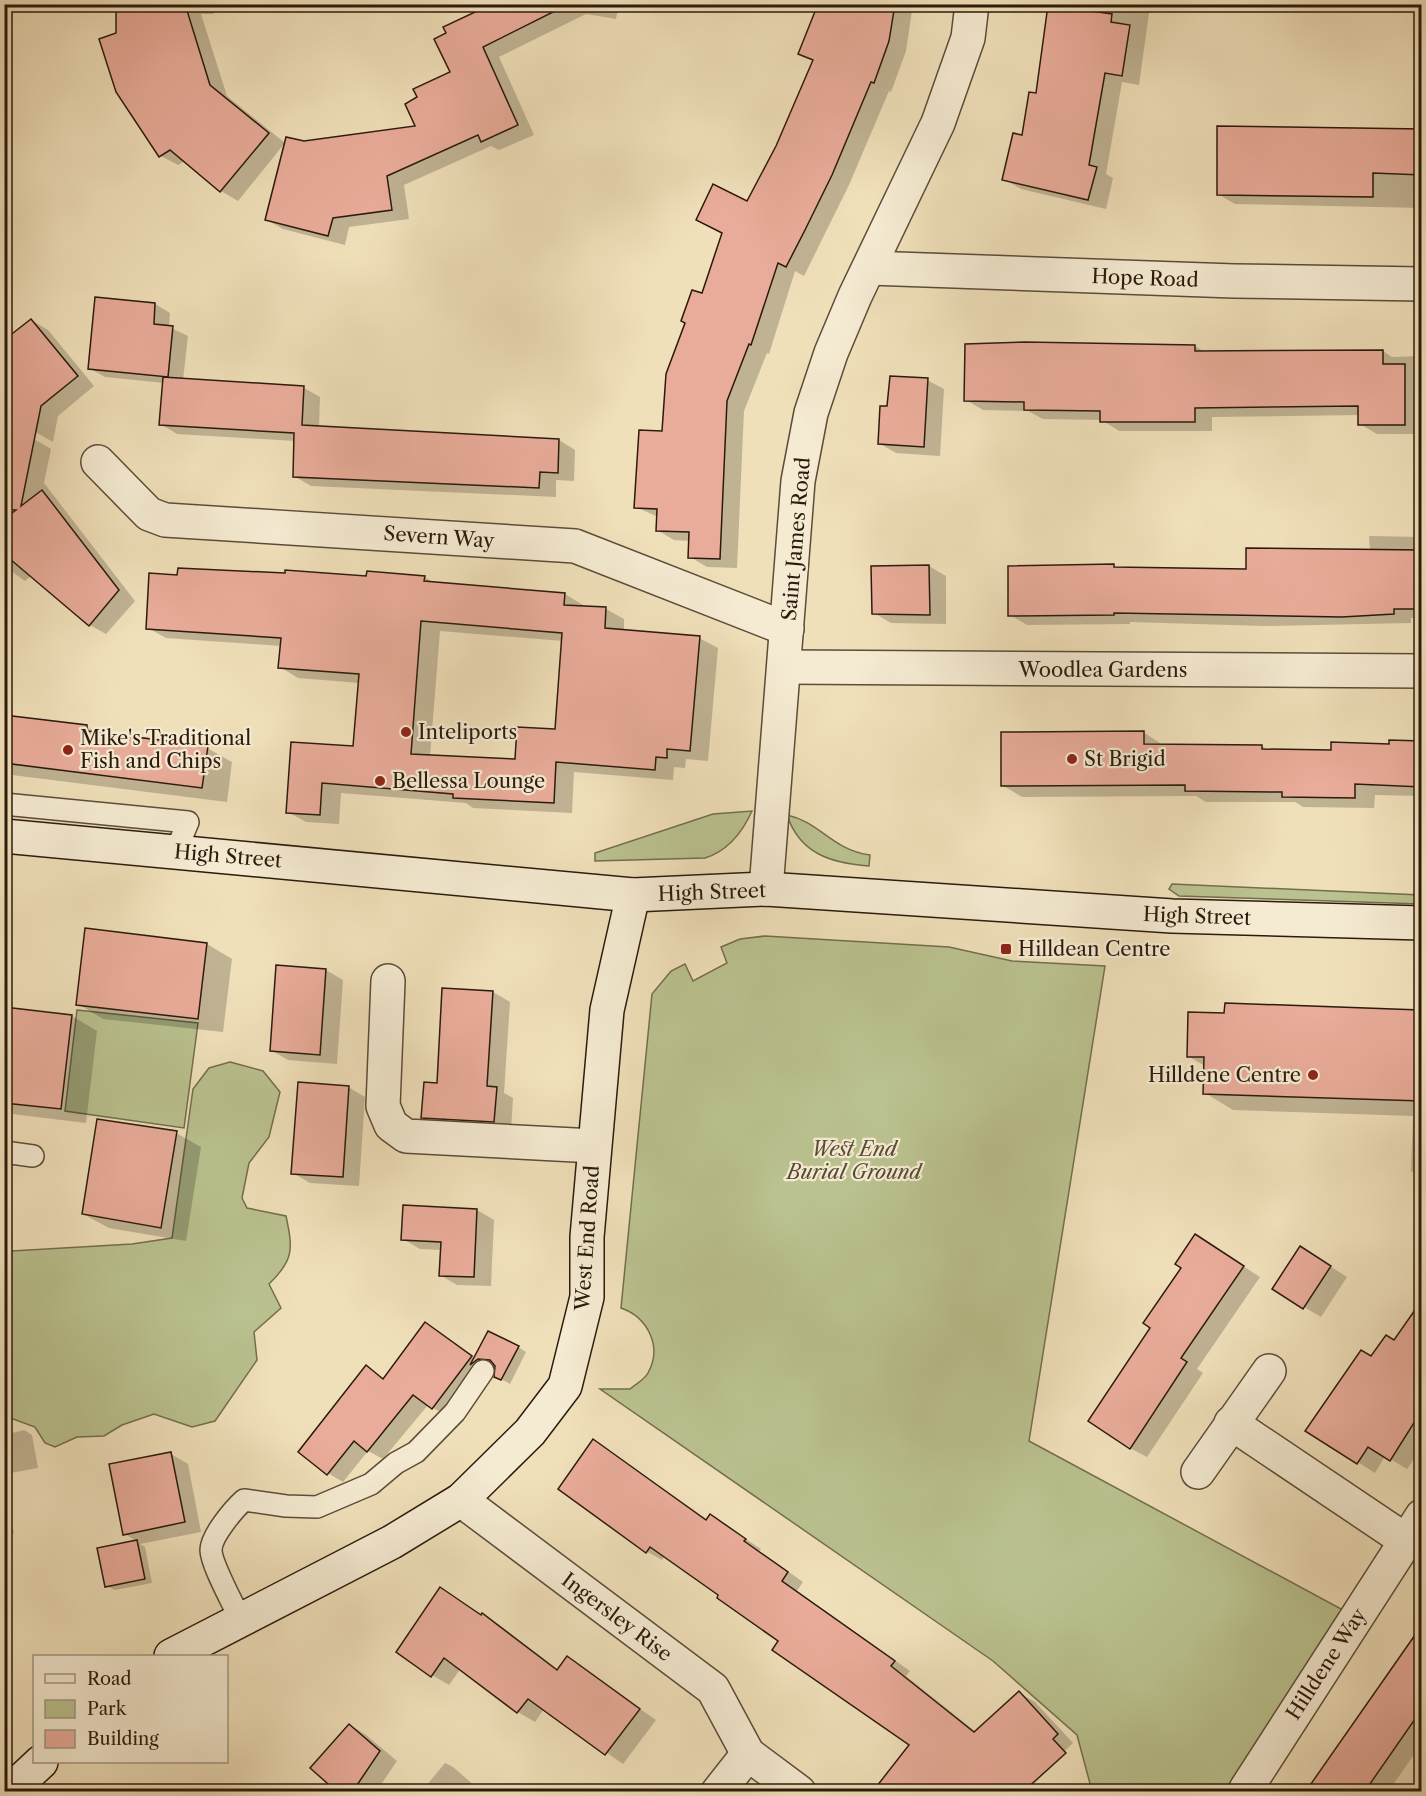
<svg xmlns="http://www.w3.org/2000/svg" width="1426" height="1796" viewBox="0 0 1426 1796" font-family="'Libre Caslon Text',serif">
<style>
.green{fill:#bac28f;stroke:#726e4e;stroke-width:1.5}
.shadow{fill:#0003;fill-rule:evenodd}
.building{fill:#e9ac9a;stroke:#2b1a0d;stroke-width:1.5;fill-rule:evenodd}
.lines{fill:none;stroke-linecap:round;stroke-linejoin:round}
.lane-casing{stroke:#5c4c38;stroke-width:24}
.street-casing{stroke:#5c4c38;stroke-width:36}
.secondary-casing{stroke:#2b1a0d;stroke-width:36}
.lane{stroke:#f5ebd2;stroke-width:21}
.street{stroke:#f5ebd2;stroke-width:33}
.secondary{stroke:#f5ebd2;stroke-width:33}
.poi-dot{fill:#8f2418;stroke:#f5ebd2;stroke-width:2}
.labels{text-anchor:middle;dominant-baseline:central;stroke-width:4.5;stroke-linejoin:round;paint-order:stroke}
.street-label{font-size:20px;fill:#2b1a0d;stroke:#f5ebd2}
.poi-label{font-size:20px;fill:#2b1a0d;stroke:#f5ebd2;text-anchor:start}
.park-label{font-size:20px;font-style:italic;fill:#564c34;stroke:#f5ebd2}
</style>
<rect width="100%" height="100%" fill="#f0e0ba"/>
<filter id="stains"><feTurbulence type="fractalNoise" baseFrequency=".00333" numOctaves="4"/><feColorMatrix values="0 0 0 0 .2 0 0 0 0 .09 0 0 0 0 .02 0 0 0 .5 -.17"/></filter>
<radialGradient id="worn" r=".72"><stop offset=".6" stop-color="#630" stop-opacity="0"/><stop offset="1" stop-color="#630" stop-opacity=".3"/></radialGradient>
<g class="green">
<path d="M752 811C742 833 728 851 705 858L595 861V853L713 814Z"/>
<path d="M787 815C820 822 832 850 870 855L869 866C831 863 800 854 787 815Z"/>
<path d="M1172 884 1421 895V904L1179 896 1169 889Z"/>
<path d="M765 936 949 947 1012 961 1105 966 1029 1441 1356 1617 1238 1792 1092 1791 1077 1735 993 1661 600 1389H630C636 1384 645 1379 648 1373 663 1346 647 1317 621 1308L652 994 671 971 685 964 693 981 727 963 721 947 740 939Z"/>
<path d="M77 1010 198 1023 184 1128 65 1111Z"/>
<path d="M230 1062 263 1071 280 1092 269 1137 249 1163 242 1198 247 1208 286 1216C293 1249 294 1260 269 1284L281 1308 254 1332 257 1360 215 1421 192 1427 154 1414 122 1425 104 1436 77 1437 55 1447 45 1443 35 1427 5 1416V1242L12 1251 132 1244 172 1238 193 1089 209 1068Z"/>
</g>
<g class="shadow">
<path d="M118 4H214V14H201L227 96 285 143 238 201 221 191 185 161 178 165 161 156Z"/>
<path d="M480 4H619L616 19 586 14 499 57 534 135 499 150 491 146 404 185 409 219 349 227 345 245 283 229 267 220 304 143 417 127 452 73 483 10Z"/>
<path d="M809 4H913L906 51 891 92 889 91 849 185 804 276 795 271 769 354 767 353 744 411 737 568 707 567 690 557V541L674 540 657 530 658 517 636 507 664 433 703 295 777 147 814 61 800 53 816 12 808 7Z"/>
<path d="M1050 4H1155L1150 6 1139 85 1122 82 1106 174 1113 178 1106 209 1021 189 1004 179 1023 137 1037 94Z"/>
<path d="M1422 130V208L1235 204 1218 194Z"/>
<path d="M155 304 170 313 169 327 188 336 183 380 304 388 320 397 319 427 559 440 575 450 574 481 556 480V497L311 486 294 476 296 441 177 434 161 424 164 383 105 377 89 368Z"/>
<path d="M31 320 48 330 94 386 58 416 53 442 37 433 4 394Z"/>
<path d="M1195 346 1206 353 1383 351 1392 357 1422 356V434H1377L1360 424V415L1212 417V431H1119L1102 420 1043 419 1028 411 983 410 966 400Z"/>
<path d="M927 380 944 389 940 456 896 453 879 443 889 407Z"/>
<path d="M4 433 34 439 51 449 44 483 135 601 106 634 90 625 32 575 25 581 4 566Z"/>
<path d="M1369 536 1422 537V618H1411V623L1264 626 1130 622V624L1027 625 1010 615 1113 566 1119 569 1247 570 1370 551Z"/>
<path d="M929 566 946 576V624L891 623 874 613Z"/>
<path d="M424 577 435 583 565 594 583 605V607L606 609 624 619V631L699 638 718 648 708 761 686 759 685 768 674 767 673 780 574 772 572 813 473 808 466 803 341 793 339 824 306 822 288 812 355 747 360 683 298 678 280 667 281 646 166 638 148 628 368 578ZM440 631 563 641 557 730 516 760 430 756Z"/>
<path d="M4 716 87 727 99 734 207 748 232 762 227 802 4 774Z"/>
<path d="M1143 732 1163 745 1262 746 1270 751 1333 752 1422 743V796L1375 795 1374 808 1303 807 1295 802H1206L1196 796 1022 797 1002 785Z"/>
<path d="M207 944 232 959 223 1032 103 1019 78 1004Z"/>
<path d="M326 970 343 980 337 1064 288 1060 271 1050Z"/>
<path d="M493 992 510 1002 504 1093 513 1098 511 1131 439 1127 422 1117 438 1084Z"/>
<path d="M4 1009 72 1016 97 1031 86 1123 4 1113Z"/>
<path d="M1420 1011 1422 1177 1411 1171 1413 1116 1233 1110 1205 1093V1066L1188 1056 1226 1015Z"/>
<path d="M348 1087 365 1097 359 1186 310 1183 293 1173Z"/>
<path d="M176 1133 201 1147 186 1241 109 1228 83 1214Z"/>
<path d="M477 1210 494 1220 491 1286 457 1285 440 1275 442 1250 420 1249 403 1239Z"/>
<path d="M1212 1246 1260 1277 1197 1369 1203 1373 1147 1457 1130 1448Z"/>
<path d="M1317 1258 1347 1277 1321 1317 1304 1307Z"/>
<path d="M1422 1303V1448L1407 1469 1385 1456 1375 1473 1307 1430 1372 1358 1395 1341Z"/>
<path d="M426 1324 476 1359 518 1347 526 1352 510 1384 496 1376 495 1364 487 1363 449 1417 428 1405 383 1459 368 1451 343 1482 328 1473 366 1367 385 1379Z"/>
<path d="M24 1430 32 1435 38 1468 5 1474 4 1435Z"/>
<path d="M594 1441 708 1520 711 1516 761 1549 759 1551 803 1582 797 1591 910 1671 906 1676 976 1732 1019 1693 1035 1702 1073 1743 1022 1792H881L877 1789 911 1745 721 1595 665 1556 662 1560 646 1551Z"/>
<path d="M171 1454 188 1464 201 1532 140 1544 145 1547 152 1583 115 1590 107 1586 99 1549 138 1542 125 1534Z"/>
<path d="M4 1493 14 1533 4 1535Z"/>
<path d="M441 1589 499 1625 559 1670 567 1658 656 1720 623 1764 544 1709 535 1722 518 1712 461 1668 449 1685 432 1675Z"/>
<path d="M1422 1626V1743L1388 1792H1308Z"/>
<path d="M350 1725 366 1735 397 1761 376 1792H339L312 1768Z"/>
<path d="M445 1763 453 1767 482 1792H432L426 1786Z"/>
</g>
<g class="building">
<path d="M116 4H185L210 85 269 133 220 192 170 150 159 157 116 92 99 39 116 33Z"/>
<path d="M492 4H569L483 47 518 125 481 142 478 135 387 176 392 210 333 218 328 236 265 220 286 137 304 141 415 126 405 104 417 97 413 89 450 72 434 39 446 33 443 27Z"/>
<path d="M818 4H895L889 41 874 83 871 82 832 175 805 230 786 267 778 263 751 345 749 344 727 401 720 559 688 558 689 532 656 531 657 509 634 508 639 430 662 431 666 374 685 323 681 321 692 290 702 293 722 233 696 220 713 184 747 201 776 146 813 60 798 54Z"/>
<path d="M1048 5 1112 14 1111 22 1130 25 1122 76 1105 73 1089 165 1097 167 1088 200 1002 180 1013 133 1022 135 1029 92 1036 93Z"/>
<path d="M1217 126 1422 129V175L1373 173V197L1217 195Z"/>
<path d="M95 297 155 303 154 324 173 326 168 377 88 369Z"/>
<path d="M31 319 78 376 41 406 21 506 42 490 119 590 89 626 4 554V519L16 510 4 509V340Z"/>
<path d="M1025 342 1195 345V351L1383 350V364H1405V425H1358V406L1195 408V422H1100V411L1024 410V402L964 401 965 344Z"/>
<path d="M890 376 928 378 924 447 878 444 880 406H887Z"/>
<path d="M163 377 304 386 302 425 559 439 558 473 540 472 539 488 293 477 294 433 159 425Z"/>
<path d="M1246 548 1422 550V609H1394V614L1342 617 1114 613V615L1008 616V566L1114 564V567L1246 569Z"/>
<path d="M929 565 930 615 872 614 871 566Z"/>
<path d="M178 568 285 573V570L366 576 367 571 425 576 424 581 565 593 564 605 606 607 605 628 700 636 690 751 667 749V758L656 757 655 770 556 762 554 803 453 798V794L322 783 320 815 286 813 291 742 353 746 359 674 278 668 281 638 146 629 149 573 177 575ZM421 621 562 633 555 729 517 727 515 759 411 754Z"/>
<path d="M4 715 87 725V731L208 746 202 788 4 763Z"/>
<path d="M1144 731V744L1262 745V749L1331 750V742L1389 744V740L1422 741V787L1355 784V798L1282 797V792L1185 791V785L1001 786V732Z"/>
<path d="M85 928 207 943 198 1019 76 1005Z"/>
<path d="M276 965 326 969 320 1055 270 1051Z"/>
<path d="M442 988 493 991 487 1086 497 1087 494 1122 421 1118 424 1082 437 1083Z"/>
<path d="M1225 1003 1420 1010 1422 1101 1203 1094 1204 1057H1187L1188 1012 1224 1013Z"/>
<path d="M4 1007 72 1015 61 1109 4 1103Z"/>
<path d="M298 1082 349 1086 343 1177 291 1174Z"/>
<path d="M97 1119 177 1131 161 1228 82 1214Z"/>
<path d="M403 1205 477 1209 474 1277 439 1276 441 1242 401 1240Z"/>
<path d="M1195 1234 1244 1266 1181 1358 1187 1362 1130 1449 1088 1421 1150 1328 1143 1323 1181 1268 1175 1264Z"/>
<path d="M1300 1246 1331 1266 1303 1309 1272 1289Z"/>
<path d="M1422 1300V1410L1390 1461 1368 1447 1357 1464 1305 1431 1361 1350 1371 1356 1386 1335 1394 1340Z"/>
<path d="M425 1322 472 1356 432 1409 413 1395 367 1452 354 1441 327 1475 298 1452 366 1365 383 1379Z"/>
<path d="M488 1331 519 1346 501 1380 494 1377 495 1366 490 1360 478 1359 470 1365Z"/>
<path d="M593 1439 706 1520 710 1514 746 1539 744 1541 788 1572 782 1581 895 1661 891 1666 974 1732 1019 1691 1058 1734 1053 1739 1066 1753 1024 1791H873L909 1745 772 1650 778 1641 717 1598 718 1595 650 1547 646 1553 558 1489Z"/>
<path d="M171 1452 185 1522 123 1535 109 1464Z"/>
<path d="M137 1540 145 1579 105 1587 97 1548Z"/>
<path d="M440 1587 481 1615 482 1613 557 1670 567 1656 640 1709 605 1755 528 1699 517 1713 444 1658 431 1677 396 1652Z"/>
<path d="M1422 1625V1709L1365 1791H1306Z"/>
<path d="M349 1724 380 1751 353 1791H336L310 1768Z"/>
</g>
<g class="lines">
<g class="lane-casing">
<g id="lane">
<path d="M4 804 188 822 176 851"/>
<path d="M4 1152 33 1156"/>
<path d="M240 1619C234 1605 211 1564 211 1550 211 1536 234 1509 244 1500L286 1506 317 1507 371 1484 396 1463 416 1452 455 1412 483 1371"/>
</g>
</g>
<g class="street-casing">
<g id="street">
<path d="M869 268 1234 281 1422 284"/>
<path d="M98 462 149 514 165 520 575 546 787 629"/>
<path d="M785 667 1422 671"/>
<path d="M766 889 798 481 811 413 831 353 855 296 938 123 968 38 972 4"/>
<path d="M388 981 383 1106 391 1125 406 1136 594 1146"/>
<path d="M1231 1423 1405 1540"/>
<path d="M1198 1472 1269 1371"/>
<path d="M461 1500 713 1689 748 1754 799 1792"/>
<path d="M1246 1789 1422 1516"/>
<path d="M718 1792 748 1754"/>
</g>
</g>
<g class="secondary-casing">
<g id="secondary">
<path d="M4 836 633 895 766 889 1172 916 1422 923"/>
<path d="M171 1656 392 1542 461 1500 530 1432 565 1386 587 1297V1237L607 1010 633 895"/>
<path d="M9 1792 41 1762"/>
</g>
</g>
<use href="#lane" class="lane"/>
<use href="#street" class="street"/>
<use href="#secondary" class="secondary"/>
</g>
<g class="poi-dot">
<circle cx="406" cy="732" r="6"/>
<circle cx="68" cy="750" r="6"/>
<circle cx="1072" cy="759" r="6"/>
<circle cx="380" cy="781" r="6"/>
<rect x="1000" y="943" width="12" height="12" rx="3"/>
<circle cx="1313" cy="1075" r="6"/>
</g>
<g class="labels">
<g class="street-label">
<text transform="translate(1145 278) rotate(2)">Hope Road</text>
<text transform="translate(439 537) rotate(4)">Severn Way</text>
<text transform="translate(796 539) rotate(-85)">Saint James Road</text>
<text x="1103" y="670">Woodlea Gardens</text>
<text transform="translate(228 856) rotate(5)">High Street</text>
<text transform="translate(712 892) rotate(-2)">High Street</text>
<text transform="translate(1197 916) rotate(2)">High Street</text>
<text transform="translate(587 1238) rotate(-86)">West End Road</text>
<text transform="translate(617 1617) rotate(37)">Ingersley Rise</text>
<text transform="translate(1326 1664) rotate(-57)">Hilldene Way</text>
</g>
<g class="poi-label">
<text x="418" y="732">Inteliports</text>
<text x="80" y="738">Mike's Traditional<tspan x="80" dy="23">Fish and Chips</tspan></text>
<text x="1084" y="759">St Brigid</text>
<text x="392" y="781">Bellessa Lounge</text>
<text x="1018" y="949">Hilldean Centre</text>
<text x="1301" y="1075" text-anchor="end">Hilldene Centre</text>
</g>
<g class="park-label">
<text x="854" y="1149">West End<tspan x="854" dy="23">Burial Ground</tspan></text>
</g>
</g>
<rect width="1426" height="1796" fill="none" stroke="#f0e0ba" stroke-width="24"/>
<rect x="6" y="6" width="1414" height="1784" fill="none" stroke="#2b1a0d" stroke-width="3"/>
<rect x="12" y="12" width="1402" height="1772" fill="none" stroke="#2b1a0d" stroke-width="1.5"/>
<rect x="33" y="1655" width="195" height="108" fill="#f5ebd2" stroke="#a49783" stroke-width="1.5"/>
<rect x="45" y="1674" width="30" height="9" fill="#f5ebd2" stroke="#a49783" stroke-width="1.5"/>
<text x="87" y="1685" font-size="18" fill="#2b1a0d">Road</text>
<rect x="45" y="1700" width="30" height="18" fill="#bac28f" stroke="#a49783" stroke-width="1.5"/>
<text x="87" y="1715" font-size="18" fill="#2b1a0d">Park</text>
<rect x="45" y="1730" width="30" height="18" fill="#e9ac9a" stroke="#a49783" stroke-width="1.5"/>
<text x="87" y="1745" font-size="18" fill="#2b1a0d">Building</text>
<rect width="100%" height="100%" filter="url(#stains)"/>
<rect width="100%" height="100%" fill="url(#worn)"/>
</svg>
